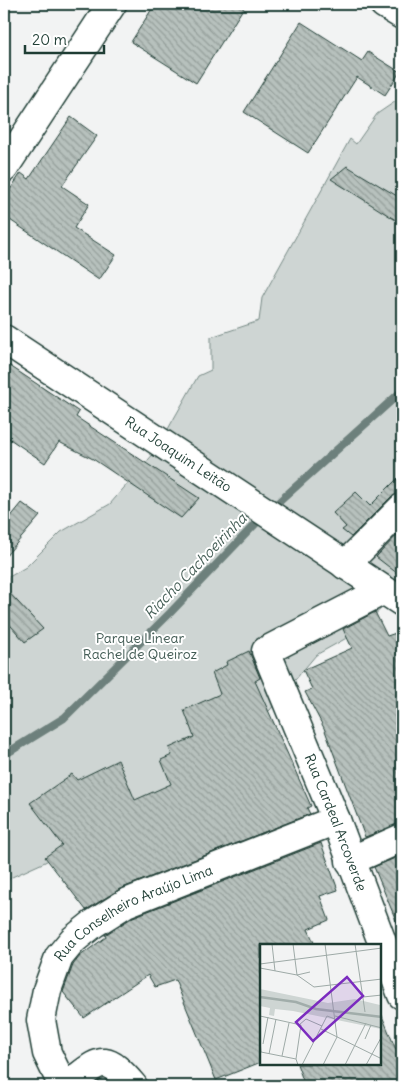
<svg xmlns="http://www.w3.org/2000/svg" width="406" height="1090" viewBox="0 0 406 1090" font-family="Delius,sans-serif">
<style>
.green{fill:#ced5d3;stroke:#768984}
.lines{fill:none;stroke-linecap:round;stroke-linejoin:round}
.stream{stroke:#6d807b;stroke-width:8}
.building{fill:url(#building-back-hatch);stroke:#1f3d34}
.minor-casing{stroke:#1f3d34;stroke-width:31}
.minor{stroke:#fff;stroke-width:28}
.labels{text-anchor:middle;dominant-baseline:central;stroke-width:4;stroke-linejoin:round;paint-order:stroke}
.street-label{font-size:14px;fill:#1f3d34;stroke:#fff}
.park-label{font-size:14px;fill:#425b54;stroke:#fff}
.water-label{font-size:15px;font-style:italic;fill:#465f57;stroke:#fff}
.inset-river{fill:none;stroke:#a1adaa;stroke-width:2.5}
.inset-road{fill:none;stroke:#9eaaa7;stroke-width:1}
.view{fill:#7b2cbf;fill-opacity:0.15;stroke:#7b2cbf;stroke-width:2.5}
.inset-edge{fill:none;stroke:#1f3d34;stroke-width:2.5}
</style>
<defs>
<pattern id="building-back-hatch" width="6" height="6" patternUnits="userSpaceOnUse" patternTransform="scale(1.25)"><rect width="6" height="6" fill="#b7c1bd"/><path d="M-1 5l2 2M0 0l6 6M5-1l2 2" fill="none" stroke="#949e9a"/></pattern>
</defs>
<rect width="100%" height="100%" fill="#f2f3f3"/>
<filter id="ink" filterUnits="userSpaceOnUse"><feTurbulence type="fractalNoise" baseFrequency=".02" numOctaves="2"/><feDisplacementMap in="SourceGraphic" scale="10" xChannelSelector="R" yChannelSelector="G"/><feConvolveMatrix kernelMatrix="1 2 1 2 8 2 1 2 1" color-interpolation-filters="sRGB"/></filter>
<g filter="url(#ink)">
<path class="green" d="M402 97V590L352 635 316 655 270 710 238 741 107 827 45 862 12 877 4 884V580L26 567 61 532 110 504 155 452 198 376 211 370V337L259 321 262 298 350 139 356 144 377 114Z"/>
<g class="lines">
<g class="stream">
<path d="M271 509 402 391"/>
<path d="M4 755 64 718 170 613 262 517"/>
</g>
</g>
<g class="building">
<path d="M155 4H246L196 83 131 42Z"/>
<path d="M301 22 362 61 368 52 400 72 385 95 357 77 308 153 244 112Z"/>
<path d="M71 117 97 136 62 186 89 204 74 228 116 255 99 280 4 216V199L21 173 29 179Z"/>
<path d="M347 166 402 199V224L331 179Z"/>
<path d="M4 362 79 412 76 417 199 498 181 518 93 459 59 442 45 463 4 435Z"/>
<path d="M402 474V493L391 497 351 537 342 530 346 527 333 513 356 492 370 506Z"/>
<path d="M22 503 40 516 4 558V525Z"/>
<path d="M402 530V577L376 557Z"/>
<path d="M4 587 43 629 25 642 4 618Z"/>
<path d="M375 612 387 636 402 631V823L365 837 324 728 305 692 312 689 303 670 352 648 343 629Z"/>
<path d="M249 651 260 678 255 681 311 806 307 808 310 814 120 889 86 910 45 857 62 845 30 803 72 774 77 780 118 760 135 800 171 784 161 760 172 755 169 748 194 737 184 710 220 694 212 673 227 665 226 662Z"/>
<path d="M321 843 338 890 320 896 329 920 308 929 315 945H261V1062L216 1080 175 980 155 987 148 975 84 1018 63 992 73 965 80 956 106 937 105 935 133 917Z"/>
<path d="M402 855V935L374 867Z"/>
<path d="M380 1011 402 1064V1086H305L297 1064H380Z"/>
</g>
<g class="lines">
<g class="minor-casing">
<g id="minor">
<path d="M384 4 402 15"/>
<path d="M4 168 112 4"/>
<path id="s1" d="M4 339 402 602"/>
<path d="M345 565 402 508"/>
<path id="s2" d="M384 590 266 651 336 820 402 995"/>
<path d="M350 861 402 838"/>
<path id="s3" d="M63 1086 47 1053 41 1020 47 990 59 957 73 940 93 924 126 903 336 820"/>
<path d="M66 1086C101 1061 102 1050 133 1086"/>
</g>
</g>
<use href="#minor" class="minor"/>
</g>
</g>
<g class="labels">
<g class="street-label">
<text stroke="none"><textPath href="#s1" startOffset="209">Rua Joaquim Leitão</textPath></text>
<text stroke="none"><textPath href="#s2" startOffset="318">Rua Cardeal Arcoverde</textPath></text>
<text stroke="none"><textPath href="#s3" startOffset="224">Rua Conselheiro Araújo Lima</textPath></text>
</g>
<g class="park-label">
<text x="140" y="638">Parque Linear<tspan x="140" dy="16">Rachel de Queiroz</tspan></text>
</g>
<g class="water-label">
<text transform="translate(195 566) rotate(-46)">Riacho Cachoeirinha</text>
</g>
</g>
<g transform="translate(260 944)">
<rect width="121" height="121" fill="#f2f3f3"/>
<path d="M0 45 68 59 95 55 120 61 121 58V85L33 67 15 65 14 72 9 71 10 64 0 62Z" fill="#ced5d3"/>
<path class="inset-river" d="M0 53 36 58 56 65 122 73"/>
<path class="inset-road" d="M12 0 15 27M33 0 37 31 50 28M95 0 105 68M0 20 122 4M0 24 37 31 54 43 122 35M103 53 122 51M0 72 41 81 36 115M75 72 122 84M39 81 46 75 62 82M61 85 122 115M105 95 111 81M0 96 1 108 36 115 38 121M3 100 8 73M9 110 16 75M22 112 29 79M42 121 67 72 75 75M63 121 77 93 65 0M85 121 106 79M106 121 122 92"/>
<path class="view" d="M87 33 103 52 53 97 36 78Z"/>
<rect width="121" height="121" class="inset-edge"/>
</g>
<rect width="406" height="1090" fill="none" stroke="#fff" stroke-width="20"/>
<rect x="10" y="10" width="386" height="1070" fill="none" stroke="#1f3d34" stroke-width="2" filter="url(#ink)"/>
<path d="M25 45v8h79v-8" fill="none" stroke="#1f3d34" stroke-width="2.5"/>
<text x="32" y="45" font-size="15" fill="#1f3d34" stroke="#ffffff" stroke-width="4" paint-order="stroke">20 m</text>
</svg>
